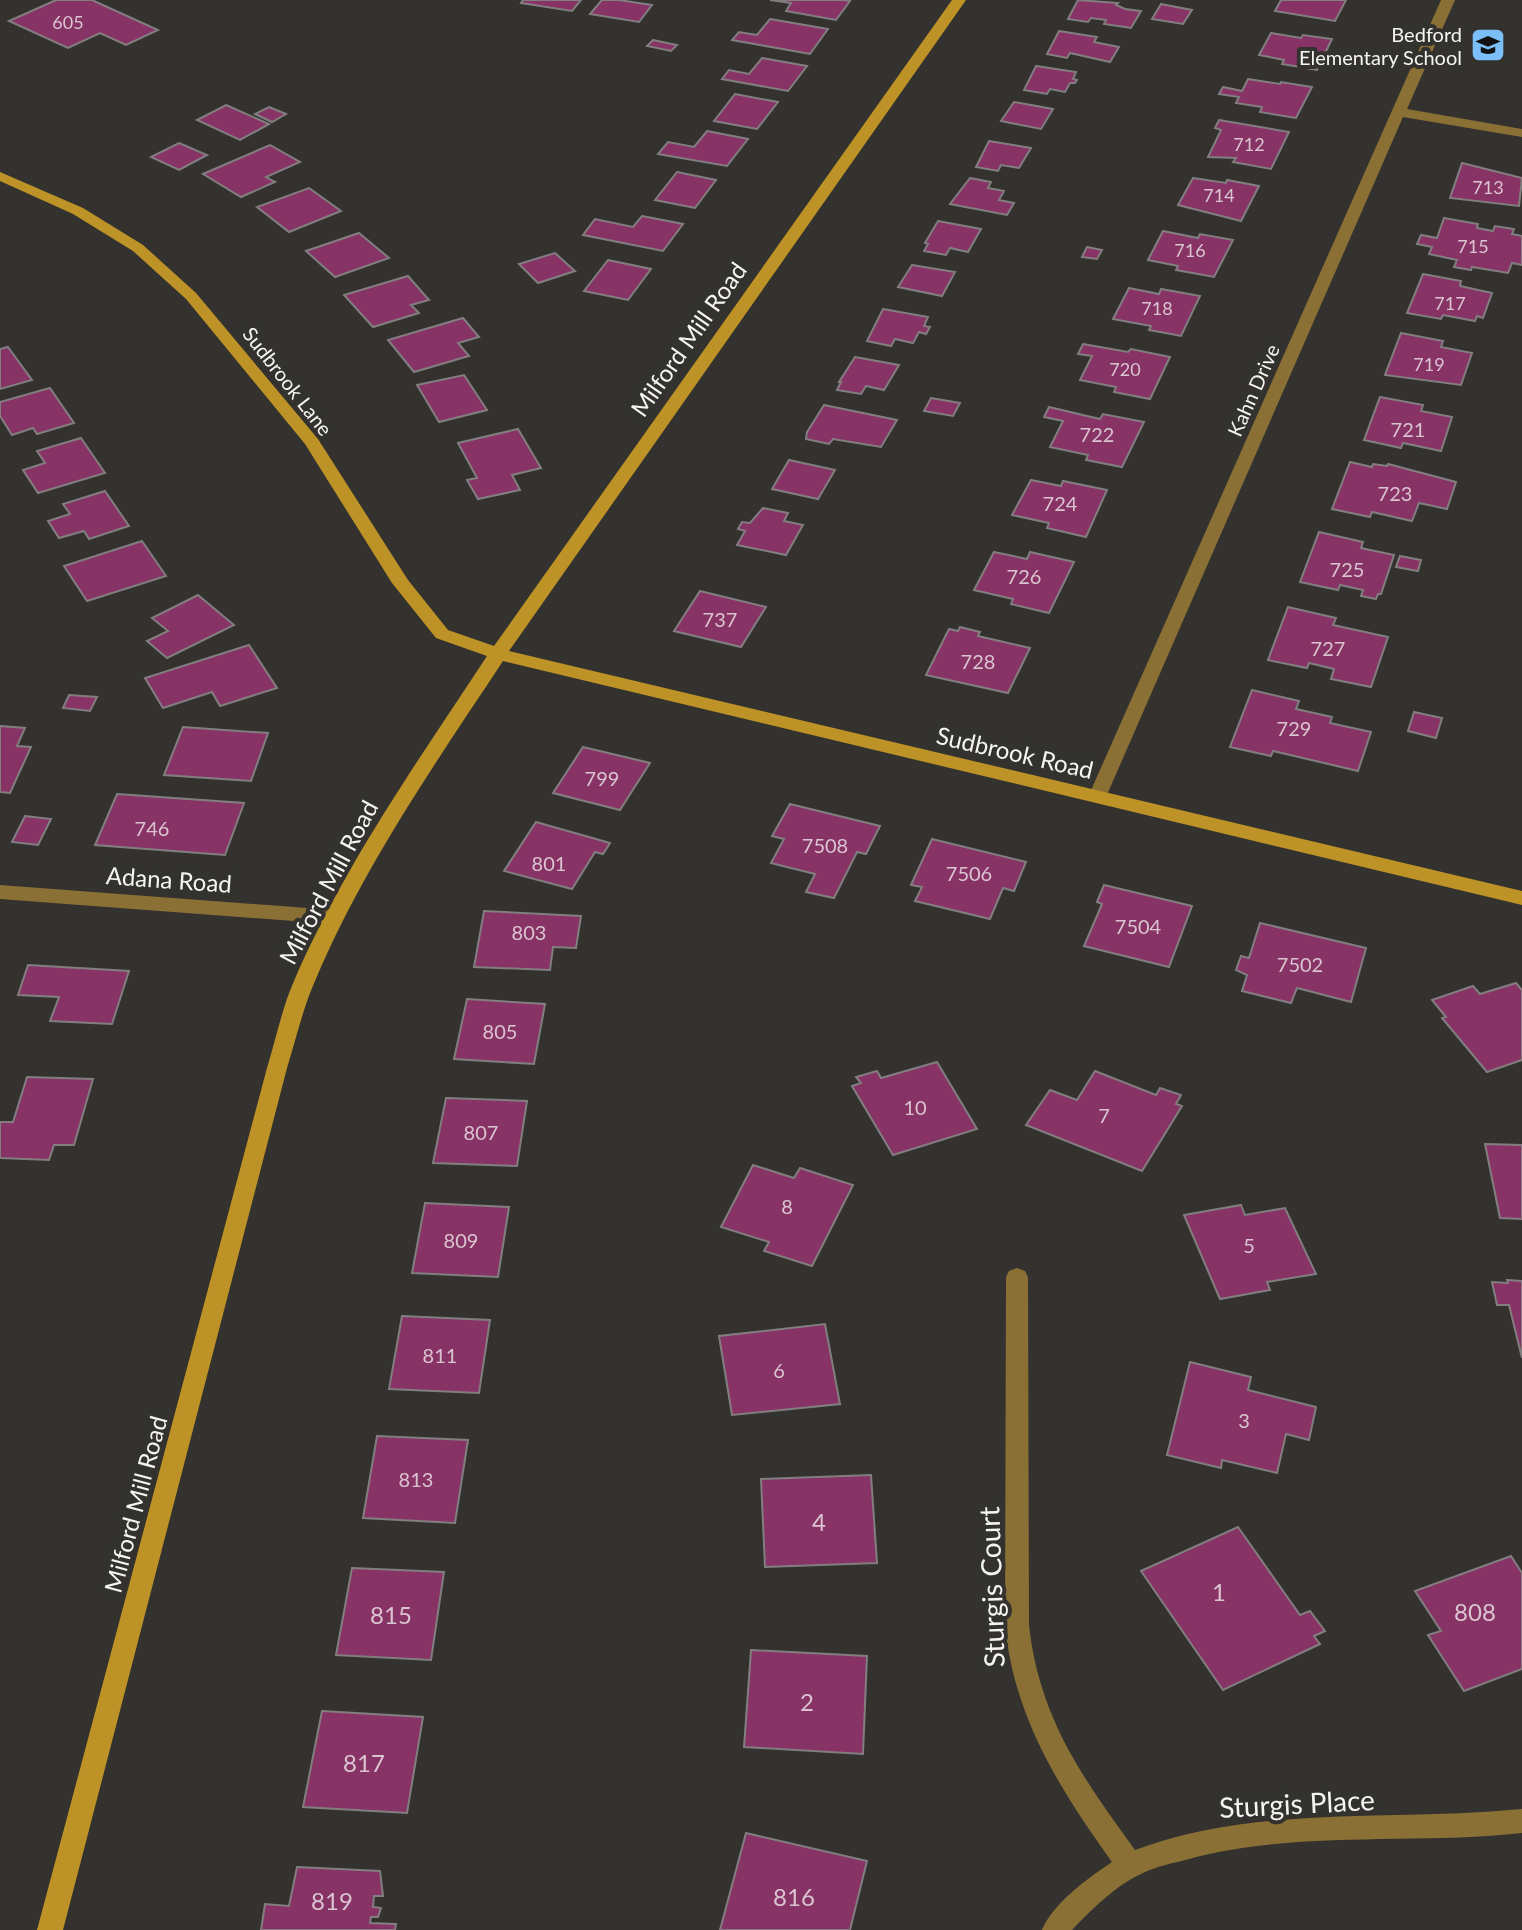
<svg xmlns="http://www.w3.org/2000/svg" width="1522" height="1930" viewBox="0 0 1522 1930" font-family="Lato,sans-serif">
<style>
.building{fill:#883365;stroke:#827e80;stroke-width:2}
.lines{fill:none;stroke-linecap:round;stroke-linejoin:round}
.street{fill:#8b7035;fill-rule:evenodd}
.secondary{fill:#bd9226;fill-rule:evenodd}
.labels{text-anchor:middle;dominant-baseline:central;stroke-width:8;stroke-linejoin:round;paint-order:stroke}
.far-number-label{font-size:18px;fill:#dac4d0}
.far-poi-label{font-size:20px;fill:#f6f5f3;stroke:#33322f;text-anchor:end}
.far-street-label{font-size:20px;fill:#f6f5f3;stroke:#33322f}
.number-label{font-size:20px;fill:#dac4d0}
.street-label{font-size:24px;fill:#f6f5f3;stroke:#33322f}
.near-number-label{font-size:24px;fill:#dac4d0}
.near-street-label{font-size:28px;fill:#f6f5f3;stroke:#33322f}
</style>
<rect width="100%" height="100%" fill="#33322f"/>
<g class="building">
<path d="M56 0H92L158 30 126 45 100 33 68 48 9 21Z"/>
<path d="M523 0H581L572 11 521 3Z"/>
<path d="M602 0H619L652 5 639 22 590 14Z"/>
<path d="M770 0H845L850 1 836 20 786 11 791 3Z"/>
<path d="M1078 0 1118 3 1116 5 1125 9 1141 11 1131 28 1104 24 1106 20 1091 18 1088 22 1068 19Z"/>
<path d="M1281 0H1346L1335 21 1275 11Z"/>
<path d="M1161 4 1192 10 1183 24 1152 19Z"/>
<path d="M770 19 828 29 810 54 732 40 739 32 757 35Z"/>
<path d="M1059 31 1097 37 1094 42 1119 47 1110 62 1070 53 1067 58 1047 54Z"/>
<path d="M1271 33 1301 38 1303 35 1332 39 1317 70 1282 64 1284 60 1259 55Z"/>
<path d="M653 40 677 45 671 51 647 46Z"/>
<path d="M762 58 807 66 788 91 722 79 729 70 749 74Z"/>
<path d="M1036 66 1076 72 1073 79 1077 80 1075 83H1070L1065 92 1050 89 1047 94 1024 90Z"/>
<path d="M1248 79 1280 84 1281 82 1312 87 1296 118 1260 112 1262 107 1236 103 1239 97 1219 94 1223 87 1242 91Z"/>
<path d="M735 94 778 102 757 129 714 121Z"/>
<path d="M1014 102 1053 109 1041 129 1001 121Z"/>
<path d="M226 105 269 124 240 140 197 120Z"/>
<path d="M269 107 286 114 272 122 255 114Z"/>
<path d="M1219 120 1289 132 1271 169 1233 162 1236 158 1208 157 1221 130 1215 128Z"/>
<path d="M707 131 748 139 727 166 658 154 668 142 694 147Z"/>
<path d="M989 141 1031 148 1019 168 1001 165 998 171 976 167Z"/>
<path d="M179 143 207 155 179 170 151 157Z"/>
<path d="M270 145 300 162 266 177 275 182 241 197 203 174Z"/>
<path d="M1462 163 1522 178 1519 206 1450 198Z"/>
<path d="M677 172 716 180 695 208 655 200Z"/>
<path d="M970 178 991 182 988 188 1004 191 999 200 1014 203 1007 215 950 204Z"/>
<path d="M1193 178 1226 183 1227 180 1259 186 1241 221 1178 205Z"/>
<path d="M309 188 341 211 289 232 257 207Z"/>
<path d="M642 216 683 224 663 251 583 235 595 219 633 227Z"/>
<path d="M1444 218 1478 224 1477 228 1493 231 1495 226 1514 229 1512 234 1522 236V265L1512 263 1508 273 1472 267 1471 270 1454 267 1457 260 1429 254 1432 247 1417 244 1421 235 1437 238Z"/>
<path d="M938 221 981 229 968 252 950 248 946 255 924 251 928 244 925 243Z"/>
<path d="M1163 231 1198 238 1200 234 1233 240 1214 277 1176 270 1178 266 1148 260Z"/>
<path d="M359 233 389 258 335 277 306 251Z"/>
<path d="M1087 247 1102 250 1097 259 1082 257Z"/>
<path d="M555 253 575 271 538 283 519 264Z"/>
<path d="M608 260 651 269 628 300 584 291Z"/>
<path d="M912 265 955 272 942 296 898 287Z"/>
<path d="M1423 274 1461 281 1460 286 1492 293 1483 318 1477 316 1475 321 1443 315 1441 319 1407 313Z"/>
<path d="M408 276 429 300 411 305 419 313 373 327 344 295Z"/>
<path d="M1129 288 1159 294 1161 289 1200 296 1181 336 1149 330 1151 326 1113 319Z"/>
<path d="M883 309 928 317 924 326 930 327 926 334 919 332 913 343 895 339 891 346 867 341Z"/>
<path d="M463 318 479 337 458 343 469 356 414 372 388 340Z"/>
<path d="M1401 333 1443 341 1441 347 1472 353 1461 385 1385 375Z"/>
<path d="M1083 344 1128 352 1131 349 1170 357 1150 399 1114 392 1116 387 1080 380 1092 356 1078 354Z"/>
<path d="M8 347 32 380 0 389V349Z"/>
<path d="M855 357 899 365 884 390 866 386 861 394 837 390 841 382H839Z"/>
<path d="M464 375 487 410 439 422 417 385Z"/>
<path d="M50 388 74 423 37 434 33 428 12 435 0 416V402Z"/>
<path d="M1380 397 1423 405 1421 411 1452 417 1441 451 1403 443 1401 448 1364 440Z"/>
<path d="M931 398 960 403 953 416 924 411Z"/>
<path d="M824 405 897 420 881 447 833 439 829 444 806 439 807 432Z"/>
<path d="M1049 407 1100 419 1103 414 1144 422 1122 467 1086 460 1088 455 1050 447 1063 421 1044 417Z"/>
<path d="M518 429 541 468 512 475 520 490 478 499 467 480 477 478 458 443Z"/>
<path d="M81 438 105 473 38 493 23 470 45 463 37 451Z"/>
<path d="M789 460 835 470 818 499 772 489Z"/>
<path d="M1350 462 1372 467 1373 464 1387 466 1388 464 1456 482 1447 509 1419 503 1412 521 1372 512 1370 517 1332 509Z"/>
<path d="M1031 480 1061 486 1063 481 1107 490 1086 537 1047 528 1049 523 1012 515Z"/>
<path d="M105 491 129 526 89 539 84 531 59 538 48 521 70 514 63 504Z"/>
<path d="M763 508 788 513 784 521 803 525 786 555 737 545 745 531 738 529 742 522 750 523Z"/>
<path d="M1319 532 1363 542 1361 548 1394 555 1381 594H1378L1376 599 1361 596 1363 590 1340 585 1338 590 1300 582Z"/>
<path d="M142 541 166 576 87 601 64 566Z"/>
<path d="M994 552 1027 559 1030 552 1074 562 1049 613 1011 604 1013 599 974 590Z"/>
<path d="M1400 556 1421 560 1418 571 1396 567Z"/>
<path d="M700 591 766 607 741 647 674 631Z"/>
<path d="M198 595 234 625 167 658 147 641 168 631 152 618Z"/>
<path d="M1288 607 1336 618 1333 625 1388 637 1371 687 1331 679 1334 669 1309 663 1307 668 1268 660Z"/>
<path d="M960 627 980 632 978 636 1030 648 1008 693 926 675 949 629 958 631Z"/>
<path d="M249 645 277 688 220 706 212 692 163 708 145 678Z"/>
<path d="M1252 690 1299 701 1296 709 1332 717 1330 723 1371 732 1358 771 1273 751 1271 756 1230 747Z"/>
<path d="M69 695 97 697 90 711 63 708Z"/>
<path d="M1414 712 1442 718 1436 738 1408 731Z"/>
<path d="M0 726 25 728 17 746 31 747 10 793 0 792Z"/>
<path d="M183 727 268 733 251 781 164 775Z"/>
<path d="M583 747 650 763 620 810 553 793Z"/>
<path d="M117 794 244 803 225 855 95 845Z"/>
<path d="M790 804 880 826 866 854 857 852 834 898 806 892 815 874 771 863 784 839 772 836Z"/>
<path d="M25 816 51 819 38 845 12 842Z"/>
<path d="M536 822 603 841 610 843 603 854 595 852 572 889 504 871Z"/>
<path d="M932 839 1026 862 1014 891 1003 888 990 919 915 901 922 887 911 885Z"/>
<path d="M1104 885 1192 906 1169 967 1084 946 1102 904 1097 902Z"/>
<path d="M484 911 581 916 576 948 553 947 550 970 474 967Z"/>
<path d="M1260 923 1366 948 1351 1002 1297 988 1291 1003 1242 991 1247 975 1236 970 1241 956 1249 958Z"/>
<path d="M28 965 129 971 112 1024 50 1021 59 997 18 995Z"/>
<path d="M1516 983 1522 990V1060L1487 1072 1442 1018 1446 1017 1432 1000 1473 986 1480 994Z"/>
<path d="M467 999 545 1004 534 1064 454 1059Z"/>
<path d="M937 1062 977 1129 893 1155 852 1086 861 1083 856 1077 877 1071 881 1078Z"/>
<path d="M1095 1071 1156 1095 1160 1088 1181 1095 1176 1104 1182 1106 1142 1171 1026 1125 1050 1090 1077 1100Z"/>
<path d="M27 1077 93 1079 74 1145H54L49 1160 0 1158V1122H13Z"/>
<path d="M446 1098 527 1101 517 1166 433 1163Z"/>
<path d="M1485 1144 1522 1145V1219L1500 1218Z"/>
<path d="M753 1165 794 1178 800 1168 853 1185 812 1266 764 1251 769 1242 721 1227Z"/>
<path d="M425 1203 509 1207 498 1277 412 1273Z"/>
<path d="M1241 1205 1245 1215 1285 1208 1316 1274 1267 1282 1270 1290 1220 1299 1184 1215Z"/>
<path d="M1507 1280 1522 1281V1358L1509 1305H1497L1492 1282 1508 1283Z"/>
<path d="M402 1316 490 1320 479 1393 389 1389Z"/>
<path d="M825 1324 840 1404 732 1415 719 1336Z"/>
<path d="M1190 1362 1251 1377 1248 1390 1316 1407 1309 1440 1286 1434 1277 1473 1222 1460 1221 1468 1167 1455Z"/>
<path d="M377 1436 468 1440 455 1523 363 1518Z"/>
<path d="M871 1475 877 1563 765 1567 761 1479Z"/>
<path d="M1238 1527 1300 1615 1310 1611 1325 1631 1314 1636 1320 1644 1223 1690 1141 1571Z"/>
<path d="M1511 1556 1522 1573V1669L1464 1691 1428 1635 1441 1631 1415 1591Z"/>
<path d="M352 1568 444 1572 431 1660 336 1655Z"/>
<path d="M751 1650 867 1656 863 1754 744 1747Z"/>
<path d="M322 1711 423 1717 407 1813 303 1807Z"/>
<path d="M746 1833 867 1861 850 1930H720Z"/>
<path d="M297 1867 380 1871 383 1896H374L373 1907 381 1908 378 1917H371L370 1923 396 1924 395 1930H261L265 1904 289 1906Z"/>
</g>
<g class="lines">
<g class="street">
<path d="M1441 0H1455L1407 109 1522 129V137L1403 117 1106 797 1104 801H1090L1088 797Z"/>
<path d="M0 885 334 910 344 917 334 924 0 899Z"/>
<path d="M1017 1268 1025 1271 1028 1277 1029 1625C1039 1717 1082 1777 1135 1850 1259 1804 1393 1822 1522 1809V1833C1412 1845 1297 1830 1189 1859 1174 1863 1157 1866 1143 1873 1116 1885 1092 1909 1072 1930H1042C1054 1902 1087 1879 1112 1862 1059 1788 1014 1717 1005 1625L1006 1277 1009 1271Z"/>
</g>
<path class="secondary" d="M952 0H966L509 651 1522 891V905L503 661C435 764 363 867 315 981 303 1008 296 1039 287 1068L63 1930H37L267 1068C276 1039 282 1008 294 981 344 865 418 761 487 656L436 638 392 583 305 444 186 299 133 251 73 214 0 181V172L83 208 143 245 196 293 318 439 408 580 448 630 494 646Z"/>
</g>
<defs>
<g id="school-square" transform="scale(1.8)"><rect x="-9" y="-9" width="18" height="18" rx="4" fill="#7bbef8" stroke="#33322f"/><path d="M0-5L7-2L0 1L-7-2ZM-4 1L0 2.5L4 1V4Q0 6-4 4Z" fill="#111"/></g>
</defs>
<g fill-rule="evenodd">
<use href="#school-square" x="1488" y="45"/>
</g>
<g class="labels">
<g class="far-number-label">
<text x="68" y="22">605</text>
<text x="1249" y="144">712</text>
<text x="1488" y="187">713</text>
<text x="1219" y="195">714</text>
<text x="1473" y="246">715</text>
<text x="1190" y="250">716</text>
<text x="1450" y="303">717</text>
<text x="1157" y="308">718</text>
<text x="1429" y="364">719</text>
<text x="1125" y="369">720</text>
</g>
<g class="far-poi-label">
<text x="1462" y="34">Bedford<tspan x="1462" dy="23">Elementary School</tspan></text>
</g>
<g class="far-street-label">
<text transform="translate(288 381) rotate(52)">Sudbrook Lane</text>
<text transform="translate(1253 390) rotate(-66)">Kahn Drive</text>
</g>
<g class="number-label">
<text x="1408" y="429">721</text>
<text x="1097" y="434">722</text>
<text x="1395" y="493">723</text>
<text x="1060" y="503">724</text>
<text x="1347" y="569">725</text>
<text x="1024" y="576">726</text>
<text x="720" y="619">737</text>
<text x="1328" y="648">727</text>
<text x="978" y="661">728</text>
<text x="1294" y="728">729</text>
<text x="602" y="778">799</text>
<text x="152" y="828">746</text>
<text x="825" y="845">7508</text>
<text x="549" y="863">801</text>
<text x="969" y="873">7506</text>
<text x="1138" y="926">7504</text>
<text x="529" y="932">803</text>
<text x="1300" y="964">7502</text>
<text x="500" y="1031">805</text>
<text x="915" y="1107">10</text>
<text x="1104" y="1115">7</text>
<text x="481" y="1132">807</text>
<text x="787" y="1206">8</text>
<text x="461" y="1240">809</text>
<text x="1249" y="1245">5</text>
<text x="440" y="1355">811</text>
<text x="779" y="1370">6</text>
<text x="1244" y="1420">3</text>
<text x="416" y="1479">813</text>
</g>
<g class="street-label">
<text transform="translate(688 339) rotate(-55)">Milford Mill Road</text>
<text transform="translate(1015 752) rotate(13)">Sudbrook Road</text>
<text transform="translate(169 879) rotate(4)">Adana Road</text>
<text transform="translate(328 882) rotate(-62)">Milford Mill Road</text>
<text transform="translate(135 1504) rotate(-75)">Milford Mill Road</text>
</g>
<g class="near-number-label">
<text x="819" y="1521">4</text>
<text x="1219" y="1591">1</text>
<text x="1475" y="1611">808</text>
<text x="391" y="1614">815</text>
<text x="807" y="1701">2</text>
<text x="364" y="1762">817</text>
<text x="794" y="1896">816</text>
<text x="332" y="1900">819</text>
</g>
<g class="near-street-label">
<text transform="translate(991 1587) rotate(-92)">Sturgis Court</text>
<text transform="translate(1297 1803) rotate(-3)">Sturgis Place</text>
</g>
</g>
</svg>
